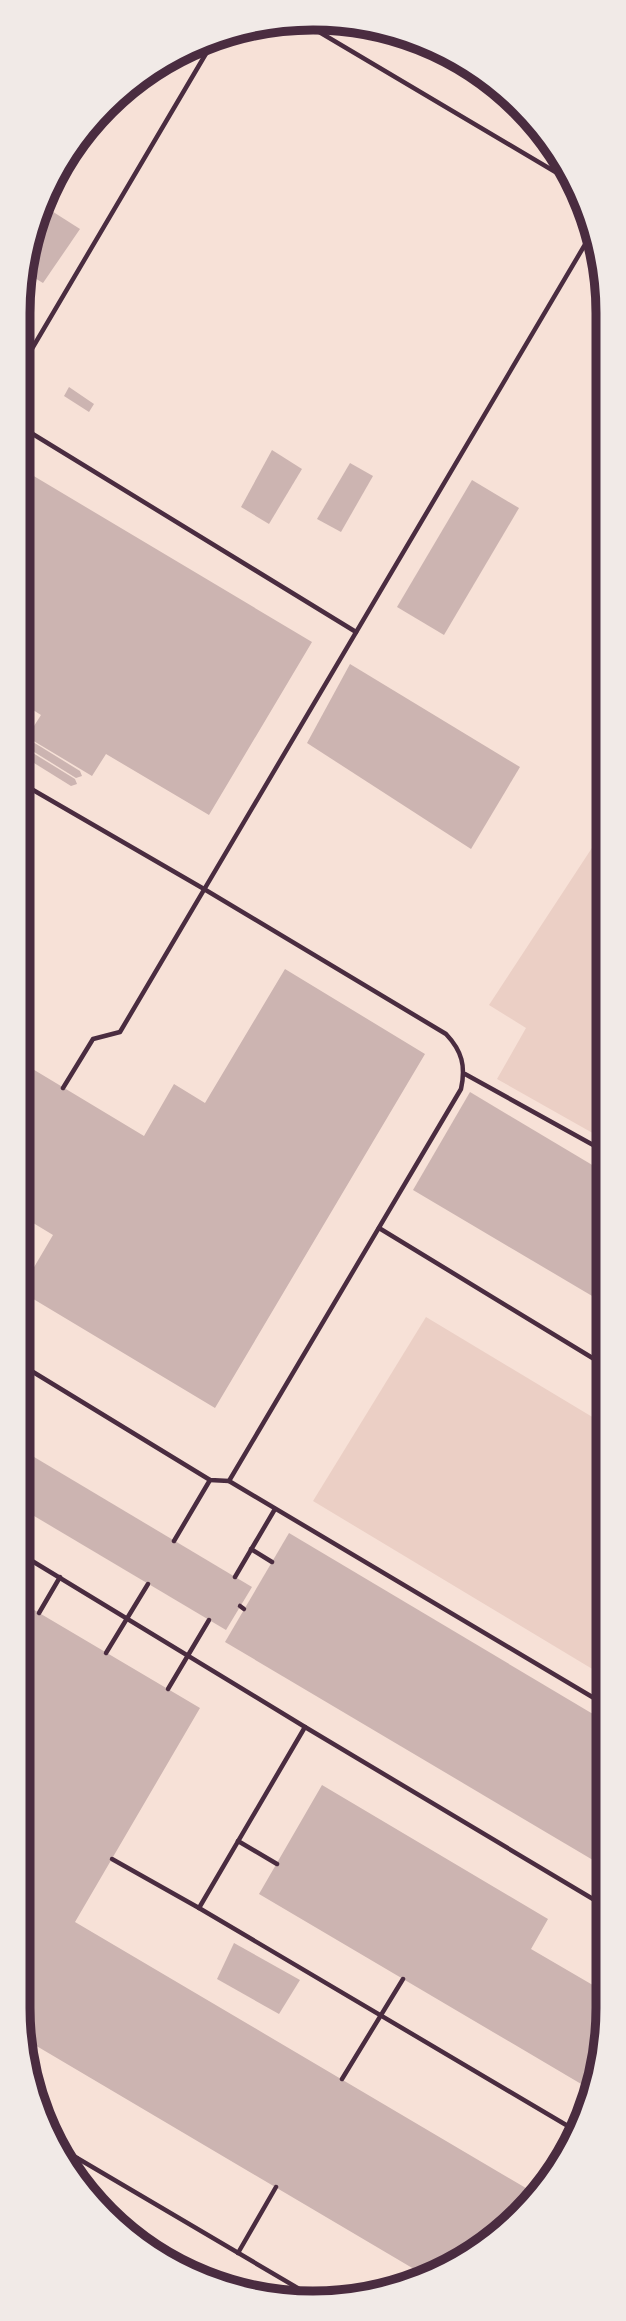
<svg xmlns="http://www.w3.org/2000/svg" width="626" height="2321" viewBox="0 0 626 2321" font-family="'IBM Plex Sans',sans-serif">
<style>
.green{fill:#ebcfc5}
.water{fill:#dcb8b0}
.building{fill:#ccb4b1}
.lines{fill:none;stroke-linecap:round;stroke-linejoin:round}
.service{stroke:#4a2c40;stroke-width:4.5}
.rim{fill:none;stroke:#4a2c40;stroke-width:9}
</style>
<rect width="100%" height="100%" fill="#f7e1d7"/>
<g class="green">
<path d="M605 828V1140L497 1079 526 1028 489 1005Z"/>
<path d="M426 1317 604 1424V1676L313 1501Z"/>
</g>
<path class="water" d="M382 27 460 57 522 104 531 116Z"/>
<g class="building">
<path d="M47 208 80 229 43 283 23 271V256Z"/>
<path d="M69 387 94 404 89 412 64 396Z"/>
<path d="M272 450 302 469 269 524 241 507Z"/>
<path d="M350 463 373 476 341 532 317 519Z"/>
<path d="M22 469 312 642 209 815 106 754 92 776 27 737 41 715 22 703Z"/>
<path d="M472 480 519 508 444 635 397 607Z"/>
<path d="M350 664 520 767 471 849 307 743Z"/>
<path d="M33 742 80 771 82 776 76 778 31 750 30 745Z"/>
<path d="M28 750 75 779 77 784 71 786 26 758 25 753Z"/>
<path d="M285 969 425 1054 215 1408 20 1291 53 1235 20 1215 21 1062 144 1136 174 1084 205 1103Z"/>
<path d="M470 1092 604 1172V1303L413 1190Z"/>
<path d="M19 1448 252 1587 226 1630 19 1507Z"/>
<path d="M289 1533 603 1720V1866L225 1642Z"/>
<path d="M19 1601 200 1708 75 1922 536 2194 493 2242 414 2285 418 2277 412 2273 414 2269 23 2038 17 2008Z"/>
<path d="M322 1785 548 1919 531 1949 603 1991V2065L593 2091 259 1894Z"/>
<path d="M234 1943 300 1980 279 2014 217 1979Z"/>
</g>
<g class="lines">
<g class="service">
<path d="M304 23 579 186"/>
<path d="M23 364 214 40"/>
<path d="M23 428 356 632"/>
<path d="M21 783 204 889 446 1034C462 1051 466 1066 461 1089L229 1481"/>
<path d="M465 1074 604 1151"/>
<path d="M63 1088 93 1039 120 1032 593 231"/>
<path d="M379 1228 604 1365"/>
<path d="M20 1364 210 1480 229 1481 604 1704"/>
<path d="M174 1541 210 1480"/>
<path d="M251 1549 272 1562"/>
<path d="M19 1553 305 1727 603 1905"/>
<path d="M235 1577 275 1509"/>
<path d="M240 1606 244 1609"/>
<path d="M39 1613 60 1577"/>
<path d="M106 1653 148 1584"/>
<path d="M168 1689 209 1620"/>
<path d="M305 1727 199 1908 578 2132"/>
<path d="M238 1841 277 1864"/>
<path d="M112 1859 199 1908"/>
<path d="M342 2079 403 1979"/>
<path d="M55 2145 318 2300"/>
<path d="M70 2170 77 2158"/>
<path d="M238 2253 276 2187"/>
</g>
</g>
<path d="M0 0H626V2321H0ZM313 30H313A283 283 0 0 1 596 313V2008A283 283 0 0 1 313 2291H313A283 283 0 0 1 30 2008V313A283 283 0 0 1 313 30Z" fill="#f1eae7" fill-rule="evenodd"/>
<path class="rim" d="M313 30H313A283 283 0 0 1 596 313V2008A283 283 0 0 1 313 2291H313A283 283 0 0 1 30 2008V313A283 283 0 0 1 313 30Z"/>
</svg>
